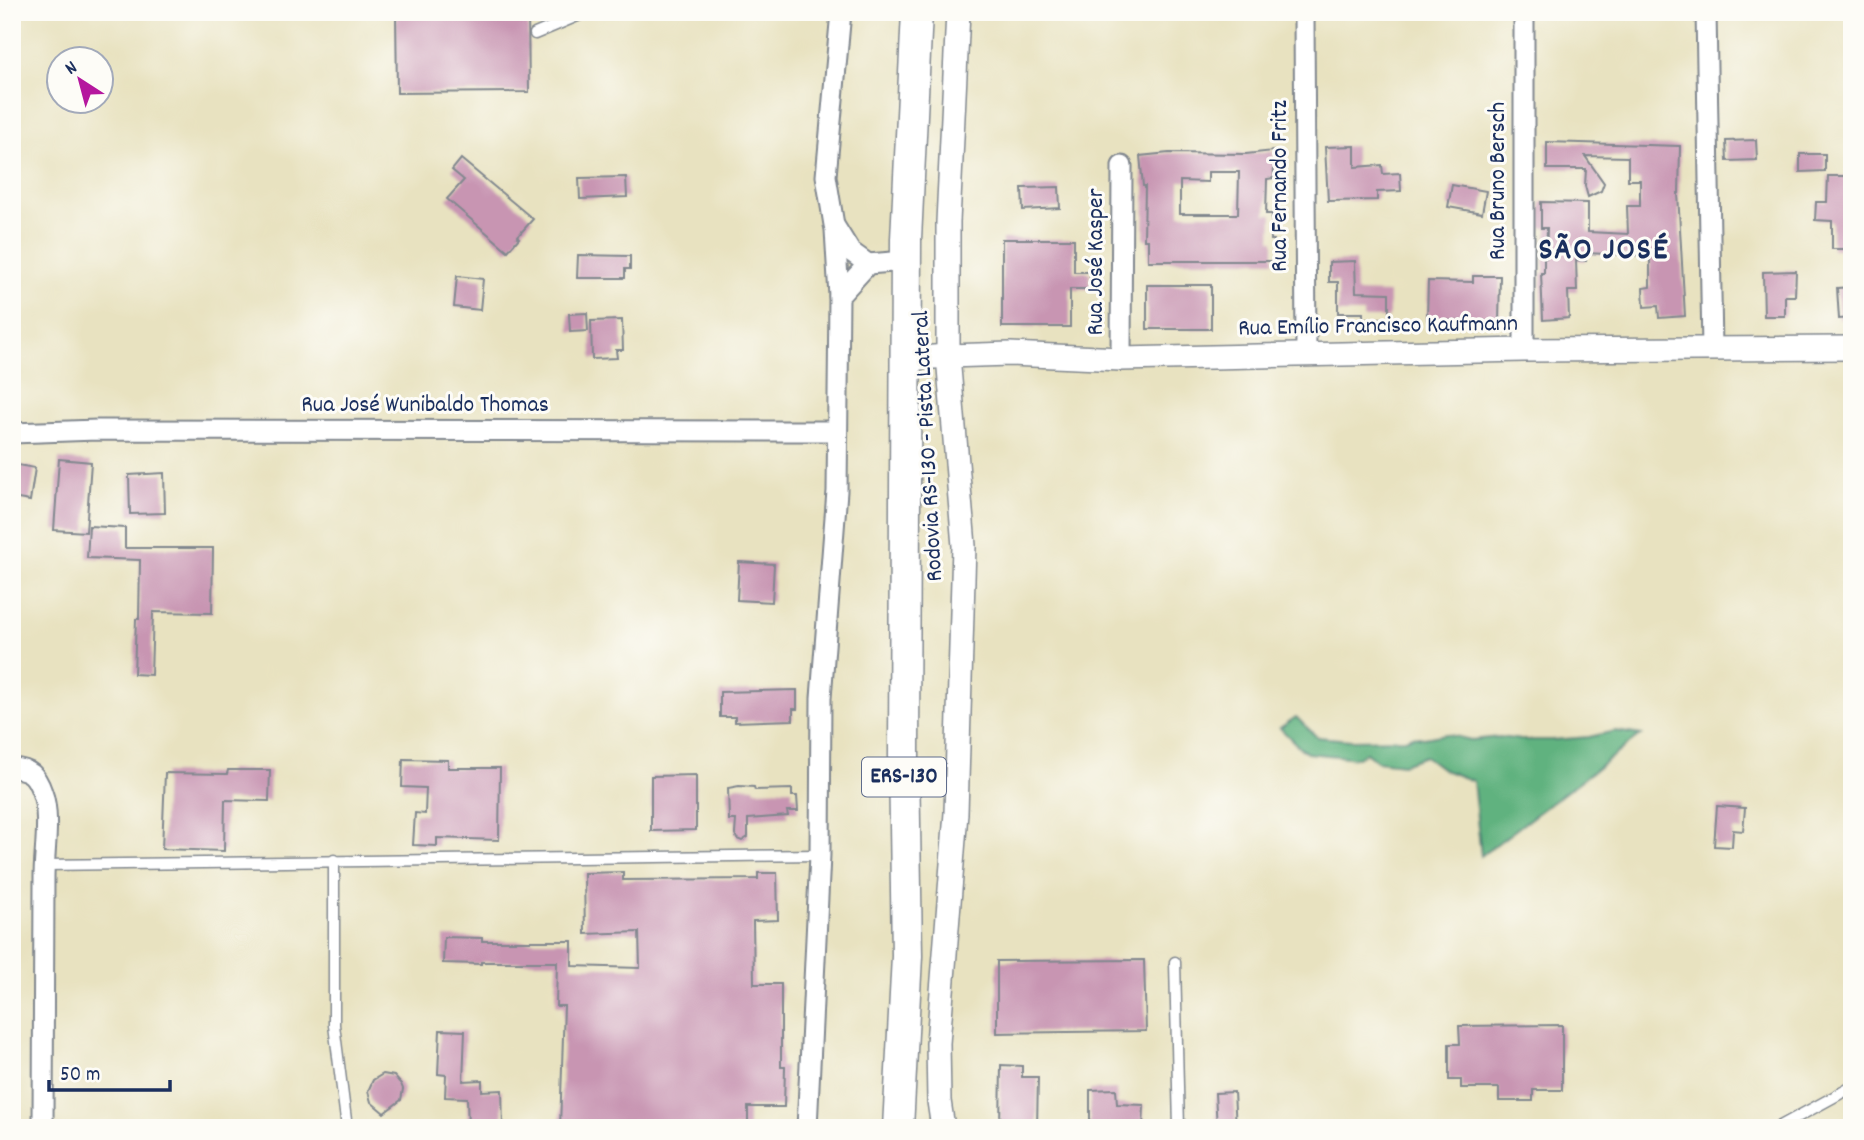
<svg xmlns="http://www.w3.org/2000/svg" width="1864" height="1140" viewBox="0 0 1864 1140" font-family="Dekko,sans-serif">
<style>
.forest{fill:#60b27f;stroke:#3e706e;stroke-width:2}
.building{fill:#c895b2;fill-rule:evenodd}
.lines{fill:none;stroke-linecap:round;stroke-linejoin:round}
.service-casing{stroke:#82888f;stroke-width:13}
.minor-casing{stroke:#82888f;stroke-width:23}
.tertiary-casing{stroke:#82888f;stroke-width:26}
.primary-casing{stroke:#82888f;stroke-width:33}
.service{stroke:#fff;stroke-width:10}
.minor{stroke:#fff;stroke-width:19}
.tertiary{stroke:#fff;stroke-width:23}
.primary{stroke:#fff;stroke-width:30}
.labels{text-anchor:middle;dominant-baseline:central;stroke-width:6;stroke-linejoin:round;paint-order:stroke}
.shield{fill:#fdfcf7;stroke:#5f6c8c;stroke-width:2}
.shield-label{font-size:23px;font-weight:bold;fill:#1b2f5e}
.street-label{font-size:24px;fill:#1b2f5e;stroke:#fdfcf7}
.district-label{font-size:32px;font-weight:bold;letter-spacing:2px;fill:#1b2f5e;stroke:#fdfcf7}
</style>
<rect width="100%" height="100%" fill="#fdfcf7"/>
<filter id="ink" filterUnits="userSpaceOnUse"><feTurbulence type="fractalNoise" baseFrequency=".0143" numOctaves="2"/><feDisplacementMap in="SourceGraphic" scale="14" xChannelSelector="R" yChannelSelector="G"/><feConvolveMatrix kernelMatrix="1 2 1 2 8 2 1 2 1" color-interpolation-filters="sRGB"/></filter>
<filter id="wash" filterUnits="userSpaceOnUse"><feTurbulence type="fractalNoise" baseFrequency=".00686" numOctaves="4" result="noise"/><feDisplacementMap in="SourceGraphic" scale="28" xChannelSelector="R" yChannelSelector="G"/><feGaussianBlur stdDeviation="1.57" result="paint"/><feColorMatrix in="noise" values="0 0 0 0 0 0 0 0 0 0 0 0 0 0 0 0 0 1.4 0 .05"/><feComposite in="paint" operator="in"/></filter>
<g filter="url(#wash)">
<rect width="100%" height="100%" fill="#e8e2c0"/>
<path class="forest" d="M1296 717 1317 737 1351 740 1405 739 1413 736 1424 738 1446 734 1471 740 1500 737 1521 740H1552L1589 737 1615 731 1641 735 1481 856 1473 781 1444 770 1425 756 1403 764 1377 761 1366 752 1358 758 1307 753 1300 748 1280 728Z"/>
<g id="blocks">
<g class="building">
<path d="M396 12H528L529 92 397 93Z"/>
<path d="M1756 140 1757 160 1727 161 1726 141Z"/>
<path d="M1547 142 1680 146 1679 193H1678L1685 316 1659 318 1658 306 1644 307 1643 288 1650 287V256L1586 253V261L1576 260 1577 291H1568L1569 318 1543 320 1541 273H1544V258H1546L1547 228H1541V202L1588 203V232L1628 234 1627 206H1640V180H1628V157L1585 156 1604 183 1601 191 1588 197 1585 186 1586 169H1547Z"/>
<path d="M1355 146V167L1382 165 1383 174 1400 173 1401 191 1377 192V200L1328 201 1325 147Z"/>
<path d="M1273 151 1274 178 1267 179 1266 214H1272L1271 240H1274V261H1148V240H1144L1145 186H1143L1140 156 1169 153 1246 154ZM1208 172H1239L1238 214H1180V181L1208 182Z"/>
<path d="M1800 154H1825V171L1800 172Z"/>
<path d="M461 159 533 219 517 237 519 238 508 251 447 199 464 180 452 170Z"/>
<path d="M1828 176H1852V249H1832V221L1815 220 1816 202H1827Z"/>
<path d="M626 177 627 197 580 199 579 178Z"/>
<path d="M1452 185 1486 191 1482 213 1448 207Z"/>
<path d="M1059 187 1060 208 1023 210 1022 188Z"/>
<path d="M1002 239H1074V272H1090V289H1070V327H1002Z"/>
<path d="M578 255 630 256V269H625V278H577Z"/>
<path d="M1355 261 1356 292 1389 293V318H1363V313H1338V282H1329V262Z"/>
<path d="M1796 271 1795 296H1785V316H1764L1763 272Z"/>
<path d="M457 276 483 279 480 310 454 307Z"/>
<path d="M1473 276H1500L1499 322 1427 320 1428 281 1473 282Z"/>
<rect x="1147" y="285" width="64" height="44"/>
<path d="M1852 287V318L1839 319 1837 288Z"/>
<path d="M587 313 588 331 570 332 569 314Z"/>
<path d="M622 320 623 350H616L617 358 592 359 591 321Z"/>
<path d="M59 459 91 462 86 532 54 530Z"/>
<path d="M12 464 35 468 30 501 12 498Z"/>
<path d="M164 473 165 513 130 514 129 475Z"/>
<path d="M89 526 125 528V548H213L212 613 153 612 151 675 134 674 136 619H139L140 560 87 558Z"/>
<path d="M739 562 774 564 772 602 737 600Z"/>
<path d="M797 690V709H793V720L735 722V717H720V692Z"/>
<path d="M403 759 448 760V768H500L499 840 437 838V846L413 845 415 813 425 814 426 788 402 787Z"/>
<path d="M228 770H270L269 801 225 800 224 851 162 849 165 773 227 774Z"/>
<path d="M696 775V830L651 831V776Z"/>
<path d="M739 786 754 787 755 790 792 789V796H797L798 811H787L788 816 748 819V837L742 841 737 839 735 834 736 820H729L728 788Z"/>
<path d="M1717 806 1745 808 1743 831 1733 830 1732 847 1714 846Z"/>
<path d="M623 872V880L758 879V873H777L778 920 753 921 754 984H781V1067H785L784 1107H748V1128H560L564 1006H556L557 962H481V964L443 963 444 937 482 938V941H572V966L640 968 639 932 585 934 584 873Z"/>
<path d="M1144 960 1146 1031 997 1033V961Z"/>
<path d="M1562 1025V1090H1533V1101H1499V1088H1461V1080H1449V1044H1460L1459 1026Z"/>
<path d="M440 1030 465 1031 463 1081 482 1080V1091L502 1090 503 1128H468L467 1098 445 1097 446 1075 438 1074Z"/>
<path d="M1001 1065 1022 1066V1077H1038L1037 1128H1000Z"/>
<path d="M383 1074 394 1076 401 1084 403 1089 401 1100 384 1113 371 1102 368 1091 373 1080Z"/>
<path d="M1116 1089 1117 1104 1144 1105 1143 1128H1090V1090Z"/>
<path d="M1234 1092 1236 1128H1217L1215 1093Z"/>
</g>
</g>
</g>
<g filter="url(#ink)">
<use href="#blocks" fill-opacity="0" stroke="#82888f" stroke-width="2"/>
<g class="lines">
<g class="service-casing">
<g id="service">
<path d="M535 34 587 12"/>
<path d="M334 860V1025L347 1128"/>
<path d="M44 865 820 855"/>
<path d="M1175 962 1179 1128"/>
<path d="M1777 1128 1852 1087"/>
</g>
</g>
<g class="minor-casing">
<g id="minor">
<path d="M841 12 826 176 834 225 850 251 868 264"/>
<path d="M1706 12 1712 349"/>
<path d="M1304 15 1306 355"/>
<path d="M835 230 839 296"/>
<path d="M1524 350V13"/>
<path d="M1121 359 1122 166"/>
<path d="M12 433 97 430 837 431"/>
<path d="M12 768C31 769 36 775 42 792 51 815 44 852 44 877 44 961 43 1044 43 1128"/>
<path d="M807 1128 820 855 821 698 837 491 839 296 868 264 905 261"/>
</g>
</g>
<g class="tertiary-casing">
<g id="tertiary">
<path d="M906 359 948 356 1010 354 1121 359 1524 350 1852 348"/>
<path d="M943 1128 939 1101 938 1043 956 813 964 546 948 356V222L958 12"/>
</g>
</g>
<g class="primary-casing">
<path id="primary" d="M898 1128 907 956 904 757 906 239 917 12"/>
</g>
<use href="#service" class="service"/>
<use href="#minor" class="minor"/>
<use href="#tertiary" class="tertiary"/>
<use href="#primary" class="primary"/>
</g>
</g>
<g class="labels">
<rect class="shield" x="862" y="757.5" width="84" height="39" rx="5"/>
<g class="shield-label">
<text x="904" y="777">ERS-130</text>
</g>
<g class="street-label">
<text transform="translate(1499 181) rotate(-90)">Rua Bruno Bersch</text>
<text transform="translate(1281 186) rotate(-90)">Rua Fernando Fritz</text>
<text transform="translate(1097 262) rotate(-90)">Rua José Kasper</text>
<text transform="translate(1378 327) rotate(-1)">Rua Emílio Francisco Kaufmann</text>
<text x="425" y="406">Rua José Wunibaldo Thomas</text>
<text transform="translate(929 446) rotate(-93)">Rodovia RS-130 - Pista Lateral</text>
</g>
<g class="district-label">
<text x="1604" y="252">SÃO JOSÉ</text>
</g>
</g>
<rect width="1864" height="1140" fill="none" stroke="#fdfcf7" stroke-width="42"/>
<g transform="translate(80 80) rotate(324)"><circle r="33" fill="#fdfcf7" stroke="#a3aaba" stroke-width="2"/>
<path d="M0-5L12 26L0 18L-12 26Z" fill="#b5179e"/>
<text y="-10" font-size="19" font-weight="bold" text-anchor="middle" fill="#1b2f5e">N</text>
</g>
<path d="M49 1080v10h121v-10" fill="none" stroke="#1b2f5e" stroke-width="3.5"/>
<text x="60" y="1080" font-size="21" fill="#1b2f5e" stroke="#fdfcf7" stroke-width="5" paint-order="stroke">50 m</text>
</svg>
